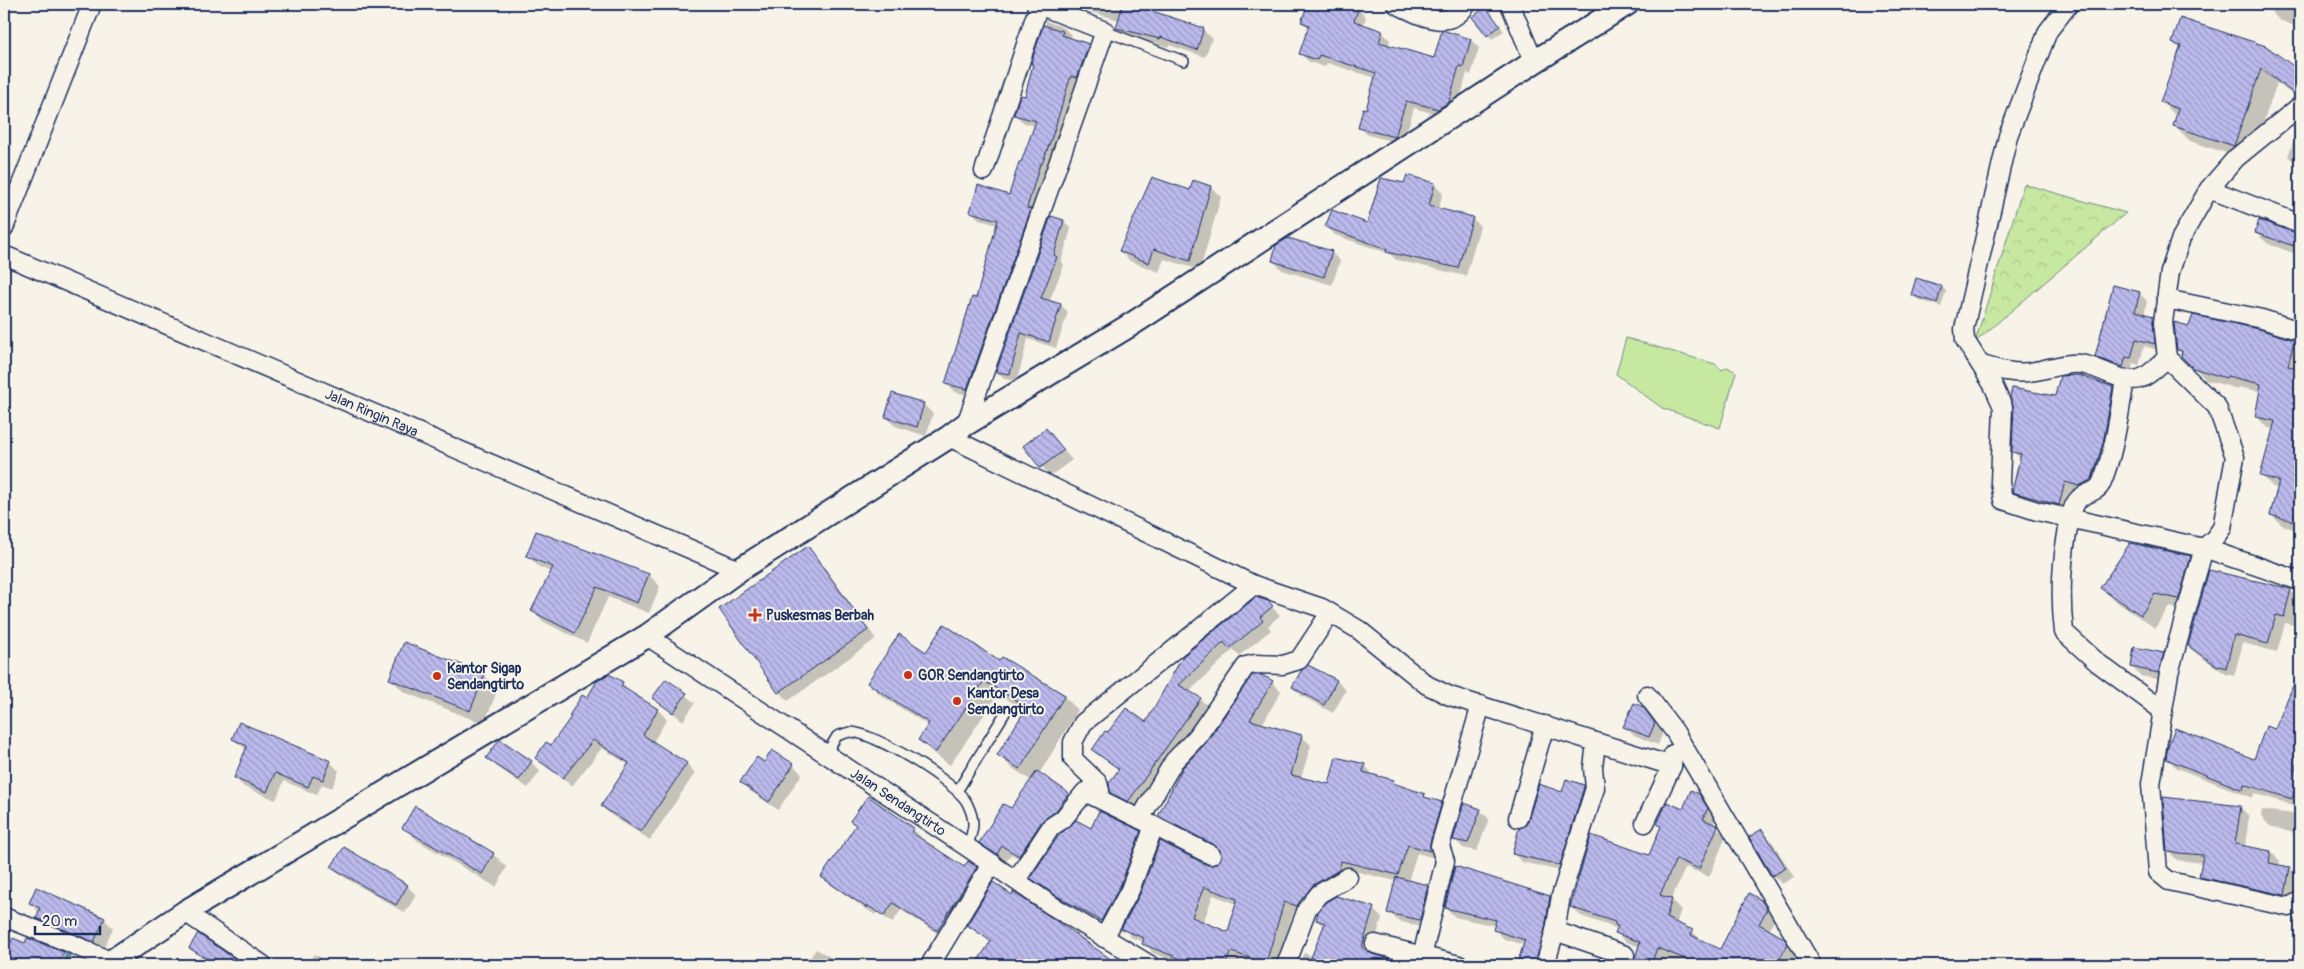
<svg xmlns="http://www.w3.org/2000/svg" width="2304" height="969" viewBox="0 0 2304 969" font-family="Pangolin,sans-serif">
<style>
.grass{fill:#c7e8a1;stroke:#718c80}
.forest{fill:url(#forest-crowns);stroke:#718c80}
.shadow{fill:#0003;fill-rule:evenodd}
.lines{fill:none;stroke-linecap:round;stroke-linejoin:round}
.stream{stroke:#608fb5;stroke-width:6}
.building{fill:url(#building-back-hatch);stroke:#1b2f5e;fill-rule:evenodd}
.service-casing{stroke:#1b2f5e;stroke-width:12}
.minor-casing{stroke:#1b2f5e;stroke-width:21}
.tertiary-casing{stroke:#1b2f5e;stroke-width:26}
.service{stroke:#f7f3e8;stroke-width:9}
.minor{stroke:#f7f3e8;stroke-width:18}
.tertiary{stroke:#f7f3e8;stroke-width:22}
.poi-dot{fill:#c8321e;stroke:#f7f3e8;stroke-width:2}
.labels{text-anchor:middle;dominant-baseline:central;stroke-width:4;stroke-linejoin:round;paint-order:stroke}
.street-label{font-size:14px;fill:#1b2f5e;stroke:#f7f3e8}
.poi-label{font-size:14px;font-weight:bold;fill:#1b2f5e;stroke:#f7f3e8;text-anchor:start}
</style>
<defs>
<pattern id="forest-crowns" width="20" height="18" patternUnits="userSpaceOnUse" patternTransform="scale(1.25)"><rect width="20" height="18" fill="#c7e8a1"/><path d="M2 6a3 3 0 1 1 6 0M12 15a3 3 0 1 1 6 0" fill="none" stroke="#aac78d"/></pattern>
<pattern id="building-back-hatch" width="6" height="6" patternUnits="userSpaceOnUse" patternTransform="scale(1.25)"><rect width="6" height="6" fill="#bcbaec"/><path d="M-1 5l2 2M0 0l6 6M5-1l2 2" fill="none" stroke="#9898c2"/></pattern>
</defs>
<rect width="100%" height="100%" fill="#f7f3e8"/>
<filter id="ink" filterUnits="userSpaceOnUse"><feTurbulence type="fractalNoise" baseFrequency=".02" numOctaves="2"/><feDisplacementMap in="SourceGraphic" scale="10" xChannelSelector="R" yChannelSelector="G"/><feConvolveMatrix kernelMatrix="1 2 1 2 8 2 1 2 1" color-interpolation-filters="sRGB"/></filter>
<g filter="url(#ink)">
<path class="grass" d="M1626 338 1715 364 1722 370 1727 367 1736 372 1720 428 1662 408 1616 374Z"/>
<path class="forest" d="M2024 184 2126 213 1975 342Z"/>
<g class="shadow">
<path d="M1055 4H1137L1148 11 1203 30 1212 38 1205 57 1169 45 1168 47 1125 36 1117 28 1119 20 1081 9 1079 14Z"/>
<path d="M1309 4H1345L1358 8 1366 17 1363 26 1382 32 1390 40 1388 46 1435 60 1443 32 1471 40 1479 48 1471 75 1467 73 1457 110 1446 117 1414 108 1403 144 1368 135 1359 127 1367 111 1376 78 1327 63 1325 67 1309 62 1301 54 1309 28 1303 22Z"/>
<path d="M1587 4H1641L1642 5 1634 6 1605 24Z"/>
<path d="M2269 4H2300V28L2279 20 2268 8Z"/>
<path d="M1490 13 1504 31 1492 39 1488 35Z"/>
<path d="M1046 21 1064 28 1072 36 1071 39 1089 45 1097 53 975 397 955 392 946 384 976 299 997 225 980 220 971 211 1010 197 1035 126 1024 123 1015 115 1026 98 1034 65 1032 63Z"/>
<path d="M2174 43 2265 47 2300 72V101L2277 83 2250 161 2190 141 2174 125 2177 117 2161 101 2181 50Z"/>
<path d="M2300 123V168L2288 156Z"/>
<path d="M1408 176 1435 184 1443 193 1438 210 1472 218 1480 226 1466 276 1396 260 1390 254 1335 235 1327 226 1367 224 1405 185Z"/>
<path d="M1194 182 1211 187 1221 197 1200 270 1164 259 1159 272 1130 261 1120 251 1191 192Z"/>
<path d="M2300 196V215L2295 210Z"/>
<path d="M1052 217 1064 221 1071 229 1061 262 1064 265 1049 302 1061 305 1068 312 1056 348 1028 339 1017 381 1004 379 997 372Z"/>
<path d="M2256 233 2300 236V255L2268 244Z"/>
<path d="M1331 252 1340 261 1332 285 1282 270 1273 261Z"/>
<path d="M1917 280 1942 287 1946 291 1941 307 1917 299 1913 295Z"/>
<path d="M2139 293 2147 301 2144 315 2152 317 2161 326 2162 351 2144 346 2139 366 2133 364 2131 374 2104 364 2096 356Z"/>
<path d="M2190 328 2259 330 2300 342V531L2283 526 2271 515 2278 488 2273 487 2261 475 2274 429 2268 428 2257 417 2261 392 2239 387 2238 389 2206 380 2178 349Z"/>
<path d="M2112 388 2124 400 2114 455 2071 516 2026 503 2014 492 2021 460 2013 451 2015 407 2056 397Z"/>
<path d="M893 395 924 405 933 414 926 436 895 426 886 417Z"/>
<path d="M1046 430 1072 460 1050 476 1025 446Z"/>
<path d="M808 548 817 557 876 639 788 701 779 692Z"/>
<path d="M528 556 649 575 660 586 649 613 608 597 587 643 544 622 532 611 551 572 539 567Z"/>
<path d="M2190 557 2204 571 2192 612 2169 607 2155 628 2115 601 2102 588Z"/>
<path d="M2290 590 2299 599 2293 625 2285 623 2277 652 2243 643 2234 676 2226 674 2198 655 2189 646Z"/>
<path d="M1267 602 1280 615 1268 626 1271 630 1239 656 1233 650 1189 692 1200 699 1209 707 1138 809 1121 801 1112 792 1119 770 1093 750 1108 734 1146 724 1184 656Z"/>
<path d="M926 654 1000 663 1002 659 1064 696 1078 710 1039 774 1077 803 1028 864 1011 854 1006 862 990 851 981 842 1012 810 1032 781 1012 768 999 755 1026 711 998 694 950 765 933 753 919 740 929 726 882 696 868 683Z"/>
<path d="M2163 654 2172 663 2167 681 2141 676 2132 667Z"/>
<path d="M1309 666 1337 681 1346 690 1333 713 1302 696 1293 687Z"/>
<path d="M484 675 498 689 484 724 404 692 390 678Z"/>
<path d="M666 680 695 703 683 721 654 697Z"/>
<path d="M1272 682 1281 691 1262 725 1301 736 1311 745 1301 778 1330 785 1365 765 1374 776 1393 781 1398 786 1441 803 1450 812 1439 859 1417 853 1408 881 1428 886 1437 895 1429 929 1398 921 1389 912 1396 881 1350 870 1306 915 1294 911 1278 961 1283 965H1256L1240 960 1238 965H1184L1153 953 1144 942 1132 938 1123 928 1206 866 1217 865 1222 860 1221 852 1168 825 1159 816ZM1213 895 1237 904 1229 934 1203 923Z"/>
<path d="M622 683 630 693 658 710 667 719 653 742 687 764 695 773 650 840 611 815 602 806 629 765 602 748 572 786 537 758 551 747 588 699Z"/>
<path d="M2290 697 2300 701V835L2270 826 2261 817 2262 810 2294 814 2296 806 2254 793 2253 798 2177 768 2167 758 2255 761 2276 730Z"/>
<path d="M1642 708 1663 732 1658 745 1634 735 1625 727Z"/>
<path d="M233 739 330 762 339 771 332 788 322 784 317 795 284 781 276 800 244 787 235 778 247 750Z"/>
<path d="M501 741 531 762 540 771 528 788 497 767 488 758Z"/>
<path d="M764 763 793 765 802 774 778 810 750 791 741 782Z"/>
<path d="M1583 786 1592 795 1569 873 1522 862 1513 853 1526 827 1563 793Z"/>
<path d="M1698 795 1708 805 1716 818 1713 825 1726 836 1709 877 1686 867 1671 899 1681 910 1676 924 1692 931 1701 940 1720 950 1760 901 1775 919 1769 931 1783 939 1796 954 1790 965H1634L1640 947 1626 942 1617 933 1618 929 1581 916 1571 907 1650 856 1662 827 1658 823 1684 810Z"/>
<path d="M869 798 913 829 921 837 920 839 965 869 976 868 984 876 945 938 901 910 892 923 877 912 875 915 831 885 823 877 857 826 852 821Z"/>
<path d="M2240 807 2249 816 2245 847 2271 852 2280 861 2279 866 2290 868 2299 877 2294 904 2210 885 2201 876 2203 863 2177 860 2168 851Z"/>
<path d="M1480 810 1489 819 1477 851 1463 848 1454 839Z"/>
<path d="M404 828 493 854 507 867 496 887 418 841Z"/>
<path d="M1091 829 1140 832 1151 843 1112 931 1069 906 1042 888 1032 878Z"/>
<path d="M1762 831 1771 840 1794 877 1782 884 1773 875Z"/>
<path d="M333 867 407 886 416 895 405 913 342 876Z"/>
<path d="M4 875 9 880 4 891Z"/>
<path d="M1550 897 1559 906 1546 965H1518L1524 945 1504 939 1495 929 1496 926 1455 917 1446 908Z"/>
<path d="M30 903 104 919 113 928 103 950 46 927 38 918 40 913Z"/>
<path d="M1373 909 1382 918 1371 954 1410 965H1298L1304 953 1313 957 1324 927 1317 920Z"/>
<path d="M968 925H1061L1116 965H976L991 943Z"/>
<path d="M198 935 242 965H213L199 956 190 947Z"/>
<path d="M28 939 64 953 72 962 71 965H4V950L7 952 26 945Z"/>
<path d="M816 949 832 958 839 965H805Z"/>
<path d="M314 954 334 965H307Z"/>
</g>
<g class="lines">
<path class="stream" d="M64 947 69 949 66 965"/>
</g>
<g class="building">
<path d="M1123 4H1144L1143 8 1204 28 1197 50 1161 37 1160 39 1116 28Z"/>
<path d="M1308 4H1348L1359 7 1354 21 1383 31 1379 42 1434 58 1442 30 1471 39 1463 67 1459 66 1449 102 1438 109 1406 101 1395 137 1358 128 1363 108 1366 109 1376 73 1319 55 1317 60 1299 54 1309 25 1301 22Z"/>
<path d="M1486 7 1500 26 1487 36 1472 17Z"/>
<path d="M2180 18 2266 46 2300 71V96H2297L2261 69 2234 146 2173 126 2178 109 2160 102 2181 46 2172 43Z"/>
<path d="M1043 25 1063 31 1062 35 1089 44 1077 78 1071 76 1052 137 1042 164H1040L1027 208 1031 209 967 389 945 384 972 297 976 298 998 220 970 212 978 185 1009 195 1019 162H1021L1036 121 1014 115 1020 95 1025 96 1033 64H1031Z"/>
<path d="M1407 175 1435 183 1429 206 1473 217 1458 268 1386 252 1387 249 1325 227 1332 210 1367 223 1381 178 1404 183Z"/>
<path d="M1152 177 1190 190 1193 180 1211 186 1190 261 1154 249 1149 263 1119 251Z"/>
<path d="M1051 216 1064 220 1054 255 1057 257 1041 298 1061 304 1049 342 1021 333 1010 374 996 372Z"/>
<path d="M2259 220 2300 234V248L2255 233Z"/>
<path d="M1288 238 1332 251 1324 277 1272 261 1276 245Z"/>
<path d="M1916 278 1942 286 1937 303 1911 295Z"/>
<path d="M2113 285 2140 292 2135 311 2153 316 2155 344 2136 339 2131 358 2126 357 2123 367 2095 357Z"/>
<path d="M2193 315 2259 329 2294 340 2288 366 2300 369V523L2270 515 2279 481 2260 476 2275 421 2255 417 2261 384 2227 376 2226 378 2193 368 2181 356 2182 351 2177 350 2174 322 2189 326Z"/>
<path d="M2079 375 2113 387 2103 443 2092 479 2079 486 2065 482 2059 505 2012 492 2021 454 2012 452 2014 407 2010 397 2012 388 2055 396 2060 376Z"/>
<path d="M892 393 924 403 917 427 885 417Z"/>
<path d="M1046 428 1064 450 1040 468 1023 446Z"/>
<path d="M536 531 649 574 637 603 597 587 575 633 531 611 553 567 526 556Z"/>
<path d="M2130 543 2191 556 2179 599 2155 594 2141 615 2100 588Z"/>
<path d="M808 546 868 630 778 693 719 609Z"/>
<path d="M2209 570 2291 589 2284 617 2276 615 2268 644 2234 635 2226 668 2216 665 2188 646Z"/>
<path d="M1256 597 1268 601 1273 606 1260 617 1263 621 1229 649 1224 642 1179 685 1201 698 1128 802 1110 793 1109 783 1119 769 1092 750 1105 731 1108 732 1126 708 1146 722 1183 656Z"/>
<path d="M944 624 999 661 1002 657 1065 695 1020 769 997 755 1027 707 984 681 936 752 918 740 929 723 867 683 899 634 926 652Z"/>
<path d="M404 642 485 674 470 711 389 679Z"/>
<path d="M2134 647 2164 653 2158 673 2131 667Z"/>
<path d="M1308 665 1337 680 1324 705 1292 687 1301 671Z"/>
<path d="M2300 669V752L2295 770 2300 772 2292 799 2244 784 2243 790 2166 759 2168 746 2175 728 2254 759 2266 726 2275 729Z"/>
<path d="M609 674 623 682 621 686 658 709 643 735 687 763 641 832 601 806 629 763 593 740 563 778 535 758 546 742 551 745 571 717 569 716 582 695 587 698 597 681Z"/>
<path d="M1252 675H1262L1273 681 1250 720 1302 735 1291 775 1329 784 1336 757 1365 764 1363 772 1394 780 1393 783 1425 794 1424 797 1442 802 1430 843V851L1408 845 1398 875 1341 861 1339 870 1313 885 1297 906 1284 902 1266 963 1231 952 1225 965H1197L1142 944 1144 938 1121 929 1140 894 1160 841 1207 865 1216 864 1221 859 1220 850 1216 846 1158 816 1183 767 1206 743ZM1204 887 1237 899 1228 932 1192 917Z"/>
<path d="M666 679 687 693 673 713 652 698Z"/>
<path d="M1634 703 1643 707 1655 723 1649 737 1623 727Z"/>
<path d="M239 722 331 761 323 780 313 776 308 787 275 773 267 792 234 778 247 746 232 739Z"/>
<path d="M500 739 532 761 519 780 486 758Z"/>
<path d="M772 750 794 764 769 802 740 782 757 757 764 762Z"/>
<path d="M1037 771 1069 793 1056 811 1042 821 1019 856 1002 846 997 854 994 853 979 843 1003 804 1011 808Z"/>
<path d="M1566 779 1584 785V787L1560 865 1512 854 1519 828 1525 826 1528 821 1539 784 1562 792Z"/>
<path d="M1691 790 1699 794 1708 808 1703 819 1718 826 1699 869 1676 859 1660 895 1672 899 1666 918 1693 930 1691 935 1720 949 1749 893 1761 900 1767 909 1759 924 1784 938 1788 944 1776 965H1701L1657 948 1651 965H1633L1640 942 1615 933 1618 926 1615 925V922L1570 907 1591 835 1649 855 1661 826 1657 824 1667 802 1683 809Z"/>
<path d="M868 796 914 828 911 832 964 867 968 861 977 867 937 931 893 903 884 916 868 906 867 908 821 877 856 825 850 821Z"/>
<path d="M2163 797 2241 806 2235 844 2271 851 2269 863 2290 867 2285 895 2199 877 2203 855 2167 852Z"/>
<path d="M1464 803 1481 809 1468 843 1453 840Z"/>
<path d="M415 806 494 853 482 874 402 828Z"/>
<path d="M1099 811 1141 831 1120 886 1101 921 1057 896 1030 878 1059 835 1076 820 1091 828Z"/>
<path d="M1762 829 1786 868 1772 876 1749 837Z"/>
<path d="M344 847 408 885 396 905 331 867Z"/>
<path d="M1455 866 1550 896 1545 929 1535 965 1518 961 1525 940 1493 930 1496 920 1445 908Z"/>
<path d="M1396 877 1428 885 1420 920 1387 913Z"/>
<path d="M993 882 1012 895 1013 892 1061 924 1119 965H975L991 941 967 925Z"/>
<path d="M36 887 105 918 94 942 36 918 40 908 29 903Z"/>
<path d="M1336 896 1374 907 1362 947 1372 954 1408 963 1407 965H1308L1325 923 1316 920 1318 912 1326 902Z"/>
<path d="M198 933 199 934 244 965H217L189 948Z"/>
<path d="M13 938 25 943 27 938 64 952 57 965H4V955Z"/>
</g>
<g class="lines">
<g class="service-casing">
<g id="service">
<path d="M1105 31 1184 61"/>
<path d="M826 754 837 736C841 735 847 732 851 732 875 733 957 783 967 803 976 821 974 829 967 847"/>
<path d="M958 790 1005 713"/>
</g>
</g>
<g class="minor-casing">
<g id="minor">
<path d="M1396 4C1420 15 1448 33 1467 4"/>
<path d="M1510 4 1534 62"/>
<path d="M2069 4 2048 31 2008 136 1964 329 1965 340 1993 385 2003 407 2000 482 2003 500 2037 511 2204 548 2300 581"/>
<path d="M2300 106 2236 158 2209 189 2181 238 2170 272 2163 322 2167 358 2217 407 2235 457 2222 528 2214 539 2204 548 2169 673 2151 784 2158 872 2169 881 2289 907 2300 901"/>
<path d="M984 171 1039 5"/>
<path d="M2209 189 2300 224"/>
<path d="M4 228 92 4"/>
<path id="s1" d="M4 255 739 570"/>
<path d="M2166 299 2262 319 2300 331"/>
<path d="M1982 365C1999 370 2017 375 2035 371 2049 369 2066 362 2080 364 2099 366 2122 384 2139 379 2149 376 2159 365 2167 358"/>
<path d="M2125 380C2119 414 2115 451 2101 484 2096 494 2083 492 2077 501 2071 509 2069 523 2067 534 2061 567 2060 598 2064 632L2098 663 2163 711"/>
<path d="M966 424 1105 31 1036 4"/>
<path d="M949 437 1254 585 1322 608 1359 630 1427 685 1450 696 1672 766"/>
<path id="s2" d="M647 636 967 847 1051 905 1150 965"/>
<path d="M1647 695 1675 732 1812 965"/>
<path d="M1097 796 1100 791 1098 783 1073 759V742L1083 723 1254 585"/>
<path d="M1518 818 1545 725"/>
<path d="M1140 819 1174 761 1197 737 1246 666 1255 664 1283 665 1299 660 1330 613"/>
<path d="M1645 823 1672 766 1673 754"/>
<path d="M1016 880 1051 827 1063 819 1085 792 1154 826"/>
<path d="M185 912 263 965"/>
<path d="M4 917 70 943 112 962"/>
<path d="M1555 931 1561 896 1595 788 1593 768 1596 742"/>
<path d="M1104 938 1130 890 1154 826 1211 855"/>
<path d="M1375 944 1459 965"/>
<path d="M930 965 992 863"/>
<path d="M1286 965 1307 909 1319 894 1348 877"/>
<path d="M1420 965 1445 861 1440 846 1481 705"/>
<path d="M1545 965 1555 931 1625 955"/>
</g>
</g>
<g class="tertiary-casing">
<path id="tertiary" d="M106 965 185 912 647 636 739 570 949 437 966 424 1132 324 1534 62 1627 4"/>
</g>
<use href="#service" class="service"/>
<use href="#minor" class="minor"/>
<use href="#tertiary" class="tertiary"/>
</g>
</g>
<g class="poi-dot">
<path d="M752.5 607.5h5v5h5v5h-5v5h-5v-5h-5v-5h5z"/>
<circle cx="908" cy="675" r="5"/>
<circle cx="437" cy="676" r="5"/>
<circle cx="957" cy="701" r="5"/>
</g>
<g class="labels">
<g class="street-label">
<text stroke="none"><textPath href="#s1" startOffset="400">Jalan Ringin Raya</textPath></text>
<text stroke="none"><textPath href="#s2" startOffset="301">Jalan Sendangtirto</textPath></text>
</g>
<g class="poi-label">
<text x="766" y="615">Puskesmas Berbah</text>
<text x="447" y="668">Kantor Sigap<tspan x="447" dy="16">Sendangtirto</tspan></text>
<text x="918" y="675">GOR Sendangtirto</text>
<text x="967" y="693">Kantor Desa<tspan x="967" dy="16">Sendangtirto</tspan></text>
</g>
</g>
<rect width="2304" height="969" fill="none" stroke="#f7f3e8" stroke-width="20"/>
<rect x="10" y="10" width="2284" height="949" fill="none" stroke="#1b2f5e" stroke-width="2" filter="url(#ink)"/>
<path d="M35 926v8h65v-8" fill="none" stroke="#1b2f5e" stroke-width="2.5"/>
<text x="42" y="926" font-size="15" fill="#1b2f5e" stroke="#f7f3e8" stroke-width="4" paint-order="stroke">20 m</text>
</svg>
